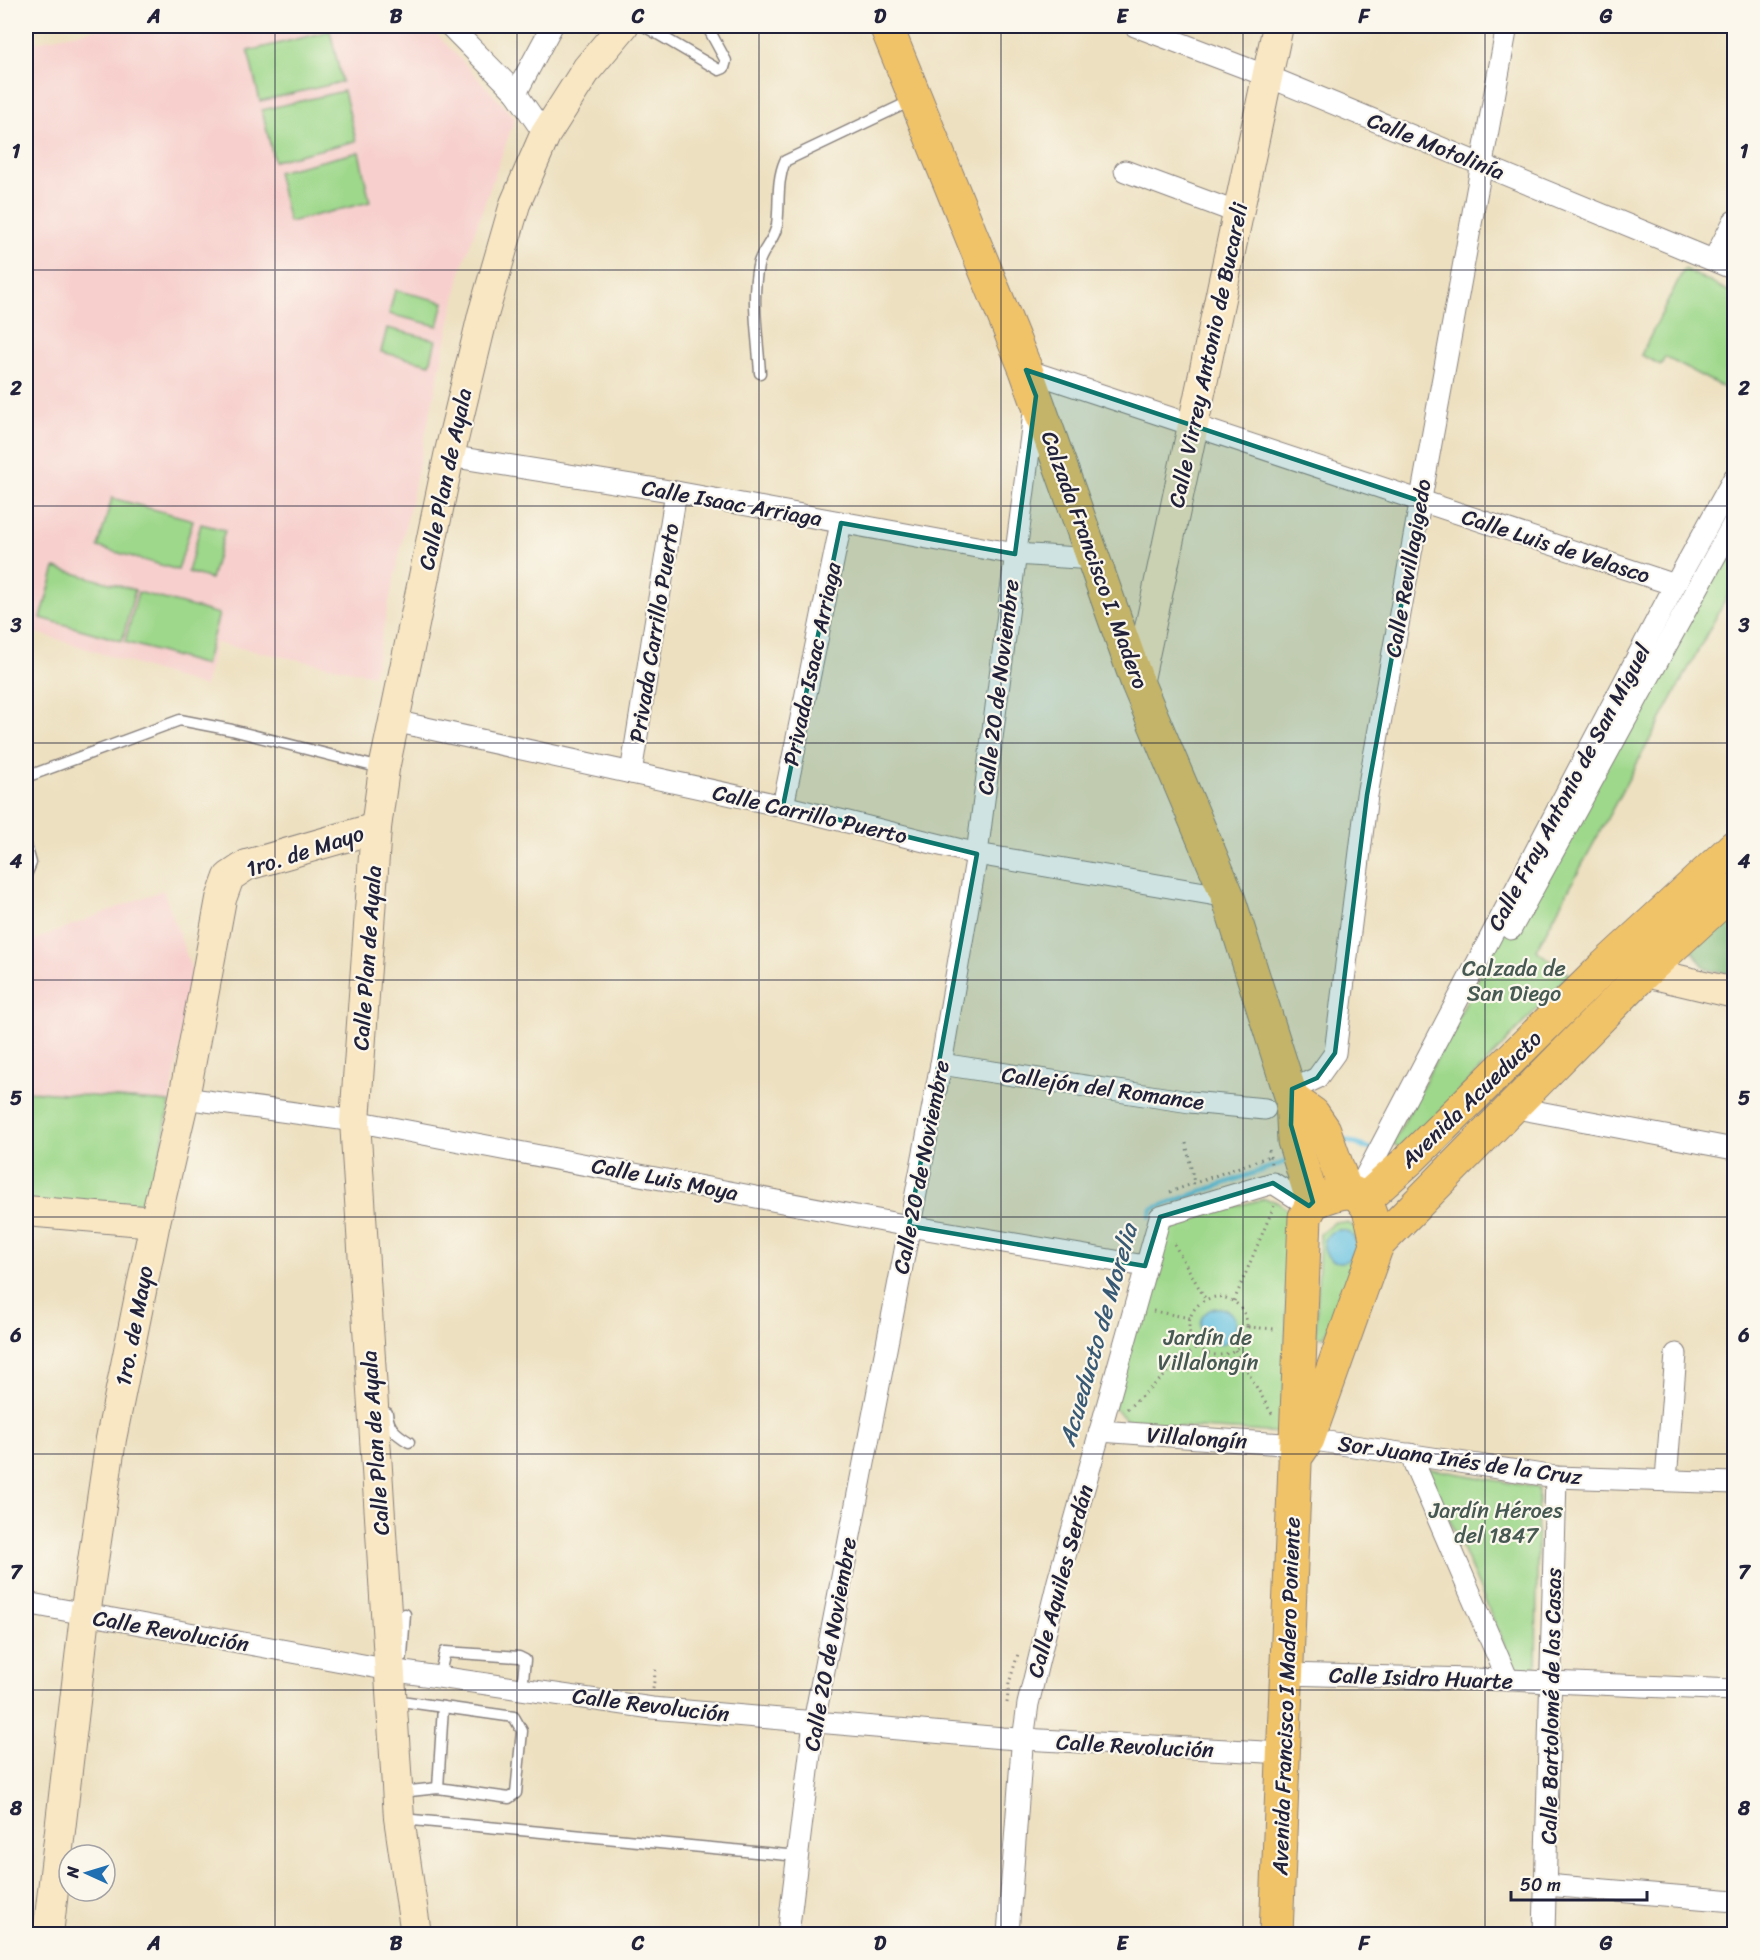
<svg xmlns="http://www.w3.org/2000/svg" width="1760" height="1960" viewBox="0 0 1760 1960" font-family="Sriracha,sans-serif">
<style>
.built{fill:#f7d0cd}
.green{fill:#9ed88b;stroke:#607d63;stroke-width:1.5;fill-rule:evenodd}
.forest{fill:#7eb877;stroke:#506d59;stroke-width:1.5}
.water{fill:#63c1e1;stroke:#42728e;stroke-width:1.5}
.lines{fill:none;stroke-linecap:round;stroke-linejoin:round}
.stream{stroke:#63c1e1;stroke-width:5}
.lane-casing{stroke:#88817e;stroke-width:13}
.street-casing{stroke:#88817e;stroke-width:23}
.secondary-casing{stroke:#88817e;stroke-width:32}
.primary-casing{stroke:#88817e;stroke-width:35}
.path{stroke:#88817e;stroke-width:3;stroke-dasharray:1.5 4.5;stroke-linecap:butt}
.lane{stroke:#fff;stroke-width:10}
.street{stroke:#fff;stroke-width:21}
.secondary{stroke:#f9e7c3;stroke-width:30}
.primary{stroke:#f1c369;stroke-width:33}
.marked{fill:#0f766e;fill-opacity:0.2;stroke:#0f766e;stroke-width:4.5;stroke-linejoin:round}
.grid{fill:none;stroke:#22223b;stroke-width:1.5;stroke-opacity:0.55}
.labels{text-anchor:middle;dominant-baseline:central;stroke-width:4.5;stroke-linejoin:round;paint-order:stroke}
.street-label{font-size:22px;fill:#22223b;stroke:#fbf7ec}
.park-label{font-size:22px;fill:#475953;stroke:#fbf7ec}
.water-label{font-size:24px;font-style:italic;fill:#395a75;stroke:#fbf7ec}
.neatline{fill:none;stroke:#22223b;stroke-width:2}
.grid-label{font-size:20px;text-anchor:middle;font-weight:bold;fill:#22223b}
</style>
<rect width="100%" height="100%" fill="#fbf7ec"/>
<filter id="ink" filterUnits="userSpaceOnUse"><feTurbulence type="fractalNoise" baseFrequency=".0167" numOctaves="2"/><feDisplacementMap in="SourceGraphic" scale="12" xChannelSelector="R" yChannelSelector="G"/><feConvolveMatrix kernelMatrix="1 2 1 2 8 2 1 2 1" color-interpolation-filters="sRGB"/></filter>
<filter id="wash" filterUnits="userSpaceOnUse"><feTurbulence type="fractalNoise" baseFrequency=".008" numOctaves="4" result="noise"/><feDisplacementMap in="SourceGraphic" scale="24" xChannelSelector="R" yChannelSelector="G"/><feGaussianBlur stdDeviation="1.35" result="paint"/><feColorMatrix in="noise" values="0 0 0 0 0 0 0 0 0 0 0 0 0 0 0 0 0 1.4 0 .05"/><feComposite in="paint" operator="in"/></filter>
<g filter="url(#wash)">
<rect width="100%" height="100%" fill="#ede0c0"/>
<g class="built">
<path d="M110 26H429L515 118 462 267 373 675 215 643 205 687 38 633 26 639V44Z"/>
<path d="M163 890 193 973 170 1102 26 1091V943Z"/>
</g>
<g class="green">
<path d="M330 31 342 82 260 101 248 51Z"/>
<path d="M344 91 356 141 274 161 262 110Z"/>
<path d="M359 152 370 202 289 222 277 172Z"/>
<path d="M1684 269 1734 294V393L1665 357 1661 365 1641 355Z"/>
<path d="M395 290 444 302 438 326 389 314Z"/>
<path d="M387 328 436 340 430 364 381 352Z"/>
<path d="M1734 484V584L1536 950 1569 974 1409 1146 1398 1147 1393 1143Z"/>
<path d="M112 498 193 520 178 570 98 547Z"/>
<path d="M201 524 225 530 211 579 188 572Z"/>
<path d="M55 568 135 590 122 641 41 618Z"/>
<path d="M138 592 219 614 205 665 125 642Z"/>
<path d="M26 1091 170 1102 149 1212 26 1202Z"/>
<path d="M1264 1199 1276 1201 1290 1212 1283 1433 1131 1424 1114 1408 1162 1224Z"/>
<path d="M1335 1222 1348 1223 1360 1231 1364 1252 1324 1337 1316 1335 1320 1234ZM1340 1230C1352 1237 1361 1244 1350 1258L1341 1262 1332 1259 1330 1233Z"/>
<path d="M1427 1468 1538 1488 1536 1670 1515 1669Z"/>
</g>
<path class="forest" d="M1734 910V975L1706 969 1691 950Z"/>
<g class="water">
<circle cx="1340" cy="1246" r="16"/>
<circle cx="1218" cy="1326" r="18"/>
</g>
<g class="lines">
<g class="stream">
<path d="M1339 1142 1345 1140 1373 1150"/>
<path d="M1150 1217 1152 1209 1288 1161"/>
</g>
</g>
</g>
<g filter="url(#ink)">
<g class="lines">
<g class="lane-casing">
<g id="lane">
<path d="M644 26 719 70 724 68 726 61 707 26"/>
<path d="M760 373C758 339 751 299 758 266 761 250 774 242 777 225 780 203 776 182 785 161L913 100"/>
<path d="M26 777 180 720 232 730 381 768"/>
<path d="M26 845 31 863 26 875"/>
<path d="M387 1413C388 1428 396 1434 409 1442"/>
<path d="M402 1656 405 1614"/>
<path d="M439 1677 445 1652 519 1657 525 1660 522 1689"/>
<path d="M394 1700 514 1717 522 1731 516 1793 509 1798 438 1788 401 1792"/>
<path d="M438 1788 443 1707"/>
<path d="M402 1819 798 1856"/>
</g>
</g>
<g class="street-casing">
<g id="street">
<path d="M450 26 516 93 545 135"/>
<path d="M1135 26 1267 76 1734 269"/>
<path d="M516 93 552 26"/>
<path d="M1125 171 1238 213"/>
<path d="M1714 259 1734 221"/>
<path d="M1026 370 1675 585"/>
<path d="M449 456 676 492 1015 554 1094 559"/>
<path d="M394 721 783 806 977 854 1228 897"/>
<path d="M631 773 676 492"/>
<path d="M783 806 841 523"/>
<path d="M1511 929 1734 522"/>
<path d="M941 1064 1190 1102 1265 1109"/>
<path d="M1289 1091 1317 1078 1335 1053 1367 795 1507 26"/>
<path d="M184 1098 355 1121 909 1226 1145 1266"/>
<path d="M1512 1107 1734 1149"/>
<path d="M1356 1194 1675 585 1734 478"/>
<path d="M1100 1431 1283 1444 1308 1439 1556 1477 1734 1483"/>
<path d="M1410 1454 1508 1680"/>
<path d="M1666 1480 1676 1354"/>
<path d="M26 1603 390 1670 652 1708 1003 1738 1283 1753"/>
<path d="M1286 1674 1508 1680 1734 1690"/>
<path d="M1546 1885 1734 1901"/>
<path d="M788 1934 814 1722 941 1064 977 854 1035 405"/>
<path d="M1008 1934 1022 1747 1028 1704 1058 1581 1160 1217 1273 1183 1309 1206"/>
<path d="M1544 1934 1556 1477"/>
</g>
</g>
<g class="secondary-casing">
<g id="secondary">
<path d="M1138 684 1278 26"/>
<path d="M1645 972 1734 993"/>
<path d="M26 1211 155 1222"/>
<path d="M48 1934 85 1615 111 1439 155 1222 184 1098 221 899 229 877 247 865 376 828"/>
<path d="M416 1934 399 1818 355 1121 376 828 384 769 449 456 483 315 515 204 545 135 587 69 623 26"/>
</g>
</g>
<g class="primary-casing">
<g id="primary">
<path d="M886 26 1026 370 1138 684 1228 897 1292 1099 1294 1141 1313 1202"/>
<path d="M1292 1099 1313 1114 1324 1130 1346 1192"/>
<path d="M1363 1201 1410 1159 1605 966 1734 847"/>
<path d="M1377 1245 1645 972 1734 890"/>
<path d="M1276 1934 1305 1217 1313 1202C1323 1199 1335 1193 1345 1192 1370 1190 1374 1229 1377 1245L1308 1439 1295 1458"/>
</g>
</g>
<g class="path">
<path d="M1186 1143 1194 1183"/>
<path d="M1269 1150 1271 1164"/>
<path d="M1170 1192 1270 1156"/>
<path d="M1174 1244 1206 1300"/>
<circle cx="1218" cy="1326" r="29"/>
<path d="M1234 1301 1274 1206"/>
<path d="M1153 1311 1190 1318"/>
<path d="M1248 1327 1275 1329"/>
<path d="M1235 1350 1272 1414"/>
<path d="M1127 1409 1197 1347"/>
<path d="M653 1689 656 1667"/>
<path d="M1007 1703 1009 1683 1018 1654"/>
</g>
<use href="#lane" class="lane"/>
<use href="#street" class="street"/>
<use href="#secondary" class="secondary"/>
<use href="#primary" class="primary"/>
</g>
</g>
<path class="marked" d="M1026 370 1420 501 1367 795 1335 1053 1317 1078 1292 1089 1291 1125 1313 1202 1309 1206 1273 1183 1160 1217 1145 1266 909 1226 977 854 783 806 841 523 1015 554 1036 396Z"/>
<path class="grid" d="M275 26V1934M517 26V1934M759 26V1934M1001 26V1934M1243 26V1934M1485 26V1934M26 270H1734M26 506H1734M26 743H1734M26 980H1734M26 1217H1734M26 1454H1734M26 1690H1734"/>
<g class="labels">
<g class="street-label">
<text transform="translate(1436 146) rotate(22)">Calle Motolinía</text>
<text transform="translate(1208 355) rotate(-78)">Calle Virrey Antonio de Bucareli</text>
<text transform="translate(445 479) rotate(-78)">Calle Plan de Ayala</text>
<text transform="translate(732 503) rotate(10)">Calle Isaac Arriaga</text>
<text transform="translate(1556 546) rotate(18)">Calle Luis de Velasco</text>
<text transform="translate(1095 560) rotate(70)">Calzada Francisco I. Madero</text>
<text transform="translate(1408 568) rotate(-80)">Calle Revillagigedo</text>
<text transform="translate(654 633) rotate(-81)">Privada Carrillo Puerto</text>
<text transform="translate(812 664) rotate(-78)">Privada Isaac Arriaga</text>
<text transform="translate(998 687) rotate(-83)">Calle 20 de Noviembre</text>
<text transform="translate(1569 787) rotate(-62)">Calle Fray Antonio de San Miguel</text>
<text transform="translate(810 814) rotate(13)">Calle Carrillo Puerto</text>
<text transform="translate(305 851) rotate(-18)">1ro. de Mayo</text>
<text transform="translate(367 958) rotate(-86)">Calle Plan de Ayala</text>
<text transform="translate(1103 1088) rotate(8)">Callejón del Romance</text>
<text transform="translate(1471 1099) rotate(-44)">Avenida Acueducto</text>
<text transform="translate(921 1167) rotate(-79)">Calle 20 de Noviembre</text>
<text transform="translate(665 1179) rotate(11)">Calle Luis Moya</text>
<text transform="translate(134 1326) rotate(-79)">1ro. de Mayo</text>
<text transform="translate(1197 1438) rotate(4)">Villalongín</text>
<text transform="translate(375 1443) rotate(-94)">Calle Plan de Ayala</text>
<text transform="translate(1460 1460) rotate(8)">Sor Juana Inés de la Cruz</text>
<text transform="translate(1060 1581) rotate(-75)">Calle Aquiles Serdán</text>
<text transform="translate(171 1631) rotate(10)">Calle Revolución</text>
<text transform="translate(830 1644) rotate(-80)">Calle 20 de Noviembre</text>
<text transform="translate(1421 1678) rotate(2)">Calle Isidro Huarte</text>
<text transform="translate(1286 1696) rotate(-88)">Avenida Francisco I Madero Poniente</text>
<text transform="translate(651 1705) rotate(7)">Calle Revolución</text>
<text transform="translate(1551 1706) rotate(-89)">Calle Bartolomé de las Casas</text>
<text transform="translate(1135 1746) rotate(3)">Calle Revolución</text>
</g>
<g class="park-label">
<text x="1514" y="968">Calzada de<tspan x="1514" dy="25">San Diego</tspan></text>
<text x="1208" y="1337">Jardín de<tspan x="1208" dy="25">Villalongín</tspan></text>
<text x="1496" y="1510">Jardín Héroes<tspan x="1496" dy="25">del 1847</tspan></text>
</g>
<g class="water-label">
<text transform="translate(1098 1335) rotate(-74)">Acueducto de Morelia</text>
</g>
</g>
<rect width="1760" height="1960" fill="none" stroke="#fbf7ec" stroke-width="66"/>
<g transform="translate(87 1873) rotate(274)"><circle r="28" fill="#fbf7ec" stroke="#a4a2a5" stroke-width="1.5"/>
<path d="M0-4.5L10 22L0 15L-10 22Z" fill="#1f6fb2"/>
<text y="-9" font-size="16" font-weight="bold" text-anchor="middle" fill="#22223b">N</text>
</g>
<path d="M1511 1891v9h136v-9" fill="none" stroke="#22223b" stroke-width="3"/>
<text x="1520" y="1891" font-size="18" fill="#22223b" stroke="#fbf7ec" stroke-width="4.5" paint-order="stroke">50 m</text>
<rect x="33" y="33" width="1694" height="1894" class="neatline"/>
<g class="grid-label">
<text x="154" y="23">A</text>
<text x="396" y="23">B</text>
<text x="638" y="23">C</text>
<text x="880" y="23">D</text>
<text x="1122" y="23">E</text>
<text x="1364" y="23">F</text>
<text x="1606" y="23">G</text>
<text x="16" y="158">1</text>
<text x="1744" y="158">1</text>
<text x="16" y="395">2</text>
<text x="1744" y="395">2</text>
<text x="16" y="632">3</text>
<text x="1744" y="632">3</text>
<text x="16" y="868">4</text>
<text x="1744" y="868">4</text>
<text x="16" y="1105">5</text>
<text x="1744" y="1105">5</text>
<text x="16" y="1342">6</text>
<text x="1744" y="1342">6</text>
<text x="16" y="1579">7</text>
<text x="1744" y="1579">7</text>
<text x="16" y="1815">8</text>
<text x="1744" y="1815">8</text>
<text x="154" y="1950">A</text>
<text x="396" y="1950">B</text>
<text x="638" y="1950">C</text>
<text x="880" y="1950">D</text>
<text x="1122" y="1950">E</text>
<text x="1364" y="1950">F</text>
<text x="1606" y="1950">G</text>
</g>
</svg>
